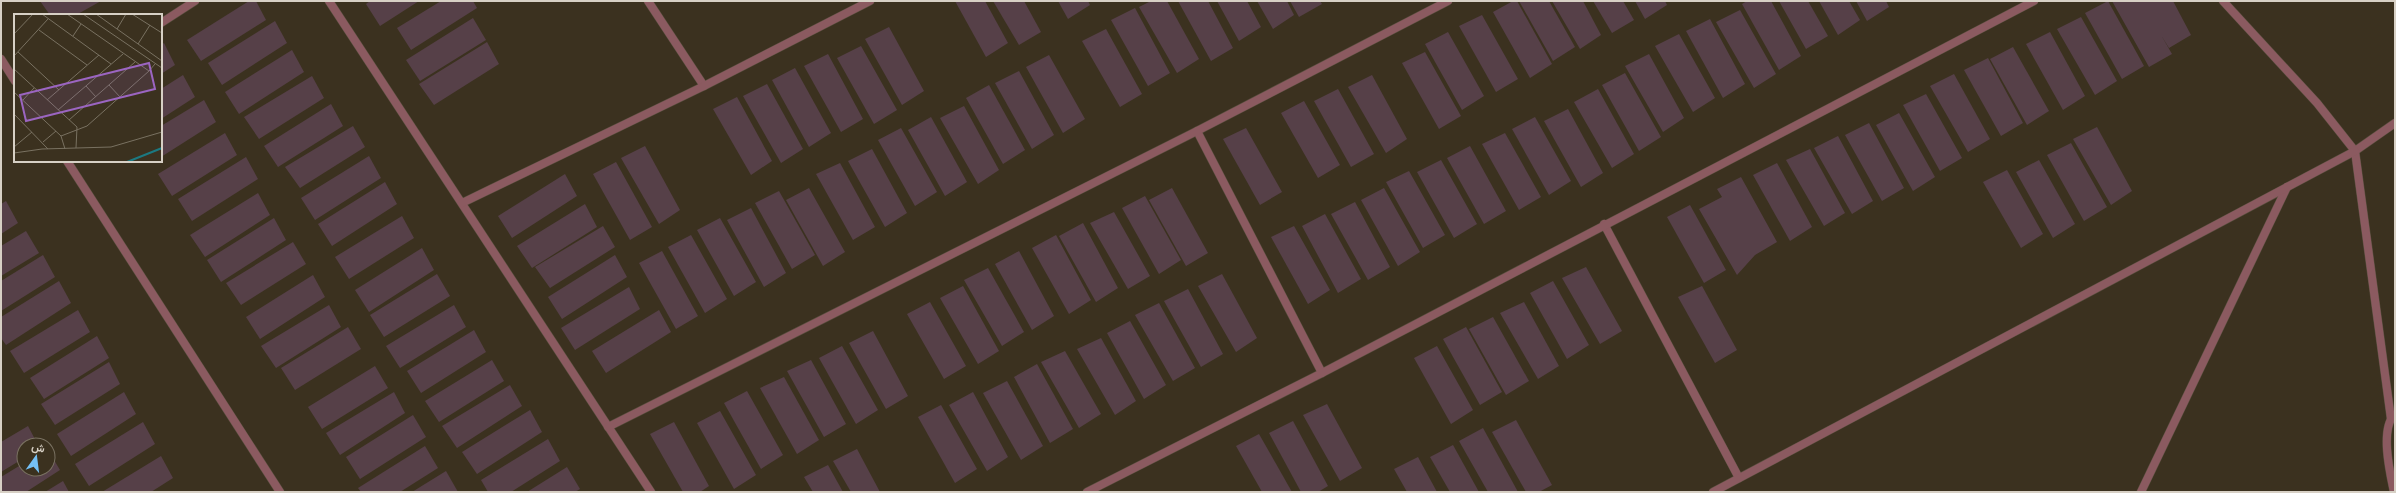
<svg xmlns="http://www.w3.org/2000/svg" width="2396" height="493" viewBox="0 0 2396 493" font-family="'Sofia Sans Condensed',Vazirmatn,sans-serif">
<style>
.building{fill:#564048}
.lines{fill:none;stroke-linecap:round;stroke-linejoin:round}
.service-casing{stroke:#574e3d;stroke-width:9}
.minor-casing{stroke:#574e3d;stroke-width:9}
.service{stroke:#8b5a60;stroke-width:8}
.minor{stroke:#8b5a60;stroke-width:8}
.inset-river{fill:none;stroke:#1c7981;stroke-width:2}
.inset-road{fill:none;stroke:#797161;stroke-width:1}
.view{fill:#9b65c1;fill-opacity:0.15;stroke:#9b65c1;stroke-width:2}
.inset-edge{fill:none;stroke:#d7d0c5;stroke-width:2}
</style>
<rect width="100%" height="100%" fill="#3b311f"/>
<g class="building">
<path d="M40 1H101L76 15H50Z"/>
<path d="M249 1H256L266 20 201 61 187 40Z"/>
<path d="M370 1H419L380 26 366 4Z"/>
<path d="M441 1H473L477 8 411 50 397 28Z"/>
<path d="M955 1H985L1008 43 986 57Z"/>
<path d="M993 1H1024L1041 32 1019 45Z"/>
<path d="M1058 1H1088L1090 5 1068 19Z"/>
<path d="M1151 1H1167L1199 59 1177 73 1139 7Z"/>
<path d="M1178 1H1208L1233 48 1211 61Z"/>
<path d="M1217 1H1247L1261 27 1239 41Z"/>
<path d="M1257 1H1287L1294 15 1273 29Z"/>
<path d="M1290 1H1320L1322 4 1299 17Z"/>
<path d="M1513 1H1517L1552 64 1530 78 1493 12Z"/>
<path d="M1519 1H1549L1575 47 1553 61Z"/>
<path d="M1552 1H1583L1601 35 1580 49Z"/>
<path d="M1593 1H1623L1634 20 1612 33Z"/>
<path d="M1635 1H1665L1667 5 1645 19Z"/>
<path d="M1747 1H1771L1801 56 1779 70 1742 4Z"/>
<path d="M1779 1H1808L1828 36 1806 49Z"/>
<path d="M1819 1H1849L1860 20 1838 35Z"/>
<path d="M1856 1H1886L1889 7 1867 21Z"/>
<path d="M2108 1 2144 66 2122 79 2085 13Z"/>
<path d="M2112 1H2173L2191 35 2169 48 2161 35 2172 54 2149 67Z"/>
<path d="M1135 8 1170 73 1148 86 1111 20Z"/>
<path d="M1740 10 1776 74 1754 88 1716 22Z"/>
<path d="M1482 15 1518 79 1496 92 1459 26Z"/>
<path d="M2081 17 2117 81 2095 95 2057 29Z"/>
<path d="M473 18 486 40 420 81 406 60Z"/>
<path d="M1710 19 1745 84 1723 98 1686 31Z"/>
<path d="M275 21 287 43 222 85 208 63Z"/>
<path d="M889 27 924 91 902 105 865 39Z"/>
<path d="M1106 29 1142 94 1120 107 1082 41Z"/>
<path d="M1448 32 1484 96 1462 110 1425 44Z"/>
<path d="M2050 32 2085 96 2063 110 2026 44Z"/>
<path d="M1679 34 1715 98 1693 112 1655 46Z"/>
<path d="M487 42 499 64 434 105 419 84Z"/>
<path d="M164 43 175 65 161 74V45Z"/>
<path d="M861 46 897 110 874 124 837 58Z"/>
<path d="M2013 47 2049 111 2027 125 1990 59Z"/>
<path d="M292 50 304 72 239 114 225 92Z"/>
<path d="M1425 52 1461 116 1439 129 1402 63Z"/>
<path d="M828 54 863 119 841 132 804 66Z"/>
<path d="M1649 54 1684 118 1663 132 1625 66Z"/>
<path d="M1049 55 1085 119 1063 133 1026 67Z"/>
<path d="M1988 58 2023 123 2001 136 1964 70Z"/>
<path d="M795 68 831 133 809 147 772 80Z"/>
<path d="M1019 71 1054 135 1032 149 995 83Z"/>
<path d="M1625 73 1661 137 1639 151 1602 85Z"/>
<path d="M1954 74 1990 139 1968 152 1930 86Z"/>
<path d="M183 75 195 97 161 119V89Z"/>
<path d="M1372 75 1407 139 1386 153 1348 87Z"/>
<path d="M312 76 324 98 259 139 244 117Z"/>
<path d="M767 84 803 149 781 163 743 96Z"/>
<path d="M989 85 1025 150 1003 164 966 98Z"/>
<path d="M1338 89 1374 154 1351 167 1314 101Z"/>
<path d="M1598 89 1634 154 1612 168 1574 102Z"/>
<path d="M1926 94 1962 158 1940 171 1903 105Z"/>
<path d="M737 97 772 161 751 175 713 109Z"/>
<path d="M204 100 216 122 161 157V126Z"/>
<path d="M1304 101 1340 165 1318 178 1281 113Z"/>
<path d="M331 104 343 126 278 167 264 146Z"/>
<path d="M964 106 999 170 978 184 940 118Z"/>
<path d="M1568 109 1603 173 1581 187 1544 121Z"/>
<path d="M1899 113 1935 177 1913 191 1876 125Z"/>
<path d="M931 117 967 182 945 196 908 130Z"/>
<path d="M1535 117 1571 181 1549 195 1512 129Z"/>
<path d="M1869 123 1904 188 1882 201 1845 135Z"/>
<path d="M353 126 365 147 300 188 285 167Z"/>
<path d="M2097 127 2132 191 2111 205 2073 139Z"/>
<path d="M901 128 937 192 915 206 878 140Z"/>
<path d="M1246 128 1282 192 1260 205 1223 139Z"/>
<path d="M225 133 237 155 172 196 158 174Z"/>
<path d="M1505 133 1541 197 1519 210 1482 144Z"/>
<path d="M1838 136 1873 201 1852 214 1814 148Z"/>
<path d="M2071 143 2107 207 2084 221 2047 155Z"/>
<path d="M645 146 680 210 659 224 621 158Z"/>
<path d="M1470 146 1506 211 1484 224 1447 158Z"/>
<path d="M872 149 907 213 885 227 848 161Z"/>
<path d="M1810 149 1845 213 1824 226 1786 160Z"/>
<path d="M369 156 381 178 315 220 301 198Z"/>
<path d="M246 157 258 179 192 221 178 199Z"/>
<path d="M1441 160 1477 224 1454 238 1417 172Z"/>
<path d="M2039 160 2075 224 2053 238 2016 172Z"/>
<path d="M616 162 652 227 630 240 593 174Z"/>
<path d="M840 163 875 227 853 240 816 174Z"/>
<path d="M1777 163 1812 227 1790 241 1753 175Z"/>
<path d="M2007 170 2043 234 2021 248 1983 182Z"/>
<path d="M1409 171 1445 235 1423 248 1386 182Z"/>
<path d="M565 174 577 196 512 238 498 216Z"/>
<path d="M1741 177 1777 242 1755 255 1737 275 1699 209 1722 197 1717 189Z"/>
<path d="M385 182 397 204 332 246 318 224Z"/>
<path d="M809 188 845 252 823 266 786 200Z"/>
<path d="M1172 188 1208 253 1186 266 1149 200Z"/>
<path d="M1384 188 1420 252 1398 266 1361 200Z"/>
<path d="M779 191 815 255 792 269 755 203Z"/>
<path d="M258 193 270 215 205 257 190 235Z"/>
<path d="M1145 196 1181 260 1159 274 1122 208Z"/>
<path d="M6 201 18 223 1 234V204Z"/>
<path d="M1355 202 1390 267 1368 280 1331 214Z"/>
<path d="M585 204 597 227 532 268 517 246Z"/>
<path d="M1690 205 1726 270 1704 283 1667 217Z"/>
<path d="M751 208 786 273 764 287 727 220Z"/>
<path d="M1114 212 1150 276 1128 289 1090 223Z"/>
<path d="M1325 214 1361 279 1338 293 1302 226Z"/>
<path d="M402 216 414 238 349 279 335 257Z"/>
<path d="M274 218 286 240 221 282 207 260Z"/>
<path d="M720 218 756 282 734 296 697 230Z"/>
<path d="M1083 223 1118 288 1096 302 1059 236Z"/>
<path d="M603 226 615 247 550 288 535 267Z"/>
<path d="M1294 226 1330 290 1308 304 1271 237Z"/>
<path d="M26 231 39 253 1 276V246Z"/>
<path d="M691 235 727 299 705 313 668 247Z"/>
<path d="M1056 235 1091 300 1069 314 1032 248Z"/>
<path d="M293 242 306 264 241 305 226 283Z"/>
<path d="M422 248 434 270 369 312 355 290Z"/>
<path d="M662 251 698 316 676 329 639 263Z"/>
<path d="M1019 251 1054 316 1032 330 995 264Z"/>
<path d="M43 255 55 277 1 311V281Z"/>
<path d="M615 255 627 277 562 319 548 297Z"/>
<path d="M1586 267 1622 331 1600 344 1562 278Z"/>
<path d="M988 268 1024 332 1002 346 964 280Z"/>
<path d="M437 274 450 296 384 337 370 315Z"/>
<path d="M1222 274 1257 338 1236 352 1198 286Z"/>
<path d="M313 275 325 297 260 339 246 317Z"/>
<path d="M59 281 71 303 6 345 1 338V317Z"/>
<path d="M1553 281 1589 345 1567 359 1530 293Z"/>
<path d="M963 286 999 351 978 364 940 298Z"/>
<path d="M1702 286 1737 350 1715 363 1678 297Z"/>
<path d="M629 287 640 309 575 350 561 328Z"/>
<path d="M1188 289 1223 354 1201 367 1164 301Z"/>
<path d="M930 302 966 366 944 379 907 314Z"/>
<path d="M1524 302 1559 366 1538 379 1500 313Z"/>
<path d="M1159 303 1195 368 1173 381 1135 315Z"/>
<path d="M329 305 341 327 276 368 261 346Z"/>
<path d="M454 305 466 327 400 368 386 346Z"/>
<path d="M78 310 90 332 24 373 10 351Z"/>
<path d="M659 310 671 332 606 373 592 351Z"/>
<path d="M1493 317 1529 381 1506 395 1469 329Z"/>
<path d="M1130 321 1166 385 1144 399 1107 333Z"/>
<path d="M348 327 361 349 295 390 281 368Z"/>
<path d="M1466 327 1502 392 1480 405 1443 339Z"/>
<path d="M474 330 486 352 421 393 407 371Z"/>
<path d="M873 331 908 396 886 409 849 343Z"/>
<path d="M97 336 109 358 44 399 30 378Z"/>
<path d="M1101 338 1136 401 1115 415 1077 349Z"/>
<path d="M842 346 878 410 856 424 819 358Z"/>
<path d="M1437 346 1473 410 1451 424 1414 358Z"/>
<path d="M1065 351 1101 414 1079 428 1041 362Z"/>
<path d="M492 360 504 381 439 422 425 401Z"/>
<path d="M811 360 846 424 824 437 787 371Z"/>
<path d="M109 362 120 384 55 425 41 404Z"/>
<path d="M1037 364 1073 429 1050 443 1014 377Z"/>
<path d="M375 366 388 388 322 429 308 407Z"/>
<path d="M784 377 819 440 797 454 760 388Z"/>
<path d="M1007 381 1043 446 1021 460 983 393Z"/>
<path d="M510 385 522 406 457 448 442 426Z"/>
<path d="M747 391 783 455 761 469 724 403Z"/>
<path d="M124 392 136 414 71 456 57 434Z"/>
<path d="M394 392 405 413 340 455 326 433Z"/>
<path d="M973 392 1008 457 987 471 949 405Z"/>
<path d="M1327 404 1362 468 1340 481 1303 415Z"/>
<path d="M941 405 977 469 955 483 918 417Z"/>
<path d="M530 410 542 432 477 474 462 452Z"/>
<path d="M720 411 756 475 734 489 697 423Z"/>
<path d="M413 415 426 437 360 479 346 457Z"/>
<path d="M1516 420 1552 485 1539 492H1526L1492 432Z"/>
<path d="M1293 421 1328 486 1318 492H1301L1269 433Z"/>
<path d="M143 422 155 444 89 486 75 464Z"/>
<path d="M674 422 709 486 700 492H683L650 434Z"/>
<path d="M28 426 38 445H24V458L1 472V442Z"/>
<path d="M1483 428 1518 492H1488L1459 441Z"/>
<path d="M1259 434 1292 492H1262L1236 446Z"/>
<path d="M548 439 560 461 511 492H488L481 480Z"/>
<path d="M1453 445 1479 492H1450L1430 457Z"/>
<path d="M425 446 438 468 400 492H361L358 488Z"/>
<path d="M857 449 880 492H851L833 461Z"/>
<path d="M48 450 60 470 26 492H1V477L24 463V469H48Z"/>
<path d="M161 456 173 478 151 492H102Z"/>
<path d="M1418 457 1437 492H1407L1394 469Z"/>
<path d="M828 465 843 492H813L804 477Z"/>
<path d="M567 467 580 489 575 492H527Z"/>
<path d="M446 471 458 492H412Z"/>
<path d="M63 481 69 492H45Z"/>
</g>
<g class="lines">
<g class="service-casing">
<g id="service">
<path d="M2355 151 2391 419"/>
<path d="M2141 492 2287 187"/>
<path d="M2394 492C2390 473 2380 430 2394 415"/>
</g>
</g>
<g class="minor-casing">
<g id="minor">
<path d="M329 1 651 492"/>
<path d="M648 1 704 86"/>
<path d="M2223 1 2317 103 2355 151 2395 123"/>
<path d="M161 23 195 1"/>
<path d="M1 59 15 81"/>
<path d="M1197 131 1322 373"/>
<path d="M67 161 280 492"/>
<path d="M462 203 704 86 870 1"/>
<path d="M1604 224 1739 478"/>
<path d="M608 427 1197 131 1448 1"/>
<path d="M1087 492 1322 373 2034 1"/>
<path d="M1713 492 2355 151"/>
</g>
</g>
<use href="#service" class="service"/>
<use href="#minor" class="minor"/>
</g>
<g transform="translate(14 14)">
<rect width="148" height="148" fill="#3b311f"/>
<path class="inset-river" d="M113 148 148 134"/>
<path class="inset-road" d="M28 0 97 50M53 0 135 57 141 50M69 0 148 54M82 0 148 47M118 0 148 19M103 15 112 0M25 16 73 51M0 20 19 0M59 22 67 10M124 30 136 11M4 38 45 76M0 42 34 5M0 55 63 113 62 134M95 71 106 83M72 72 82 83M0 78 47 122 51 135M9 86 20 74M33 86 85 41M44 96 109 40M0 100 34 135M55 106 121 48M47 122 73 112 135 57M29 128 42 117M0 133 18 118M0 139 28 135 97 133 148 118"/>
<path class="view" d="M135 49 141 75 12 107 6 81Z"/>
<rect width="148" height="148" class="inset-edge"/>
</g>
<rect width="2396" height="493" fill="none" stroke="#d7d0c5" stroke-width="4"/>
<g transform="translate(36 457) rotate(14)"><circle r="19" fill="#3b311f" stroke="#797161"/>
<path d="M0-3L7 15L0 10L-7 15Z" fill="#74c0f6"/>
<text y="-6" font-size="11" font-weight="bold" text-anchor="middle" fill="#d7d0c5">ش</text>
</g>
</svg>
